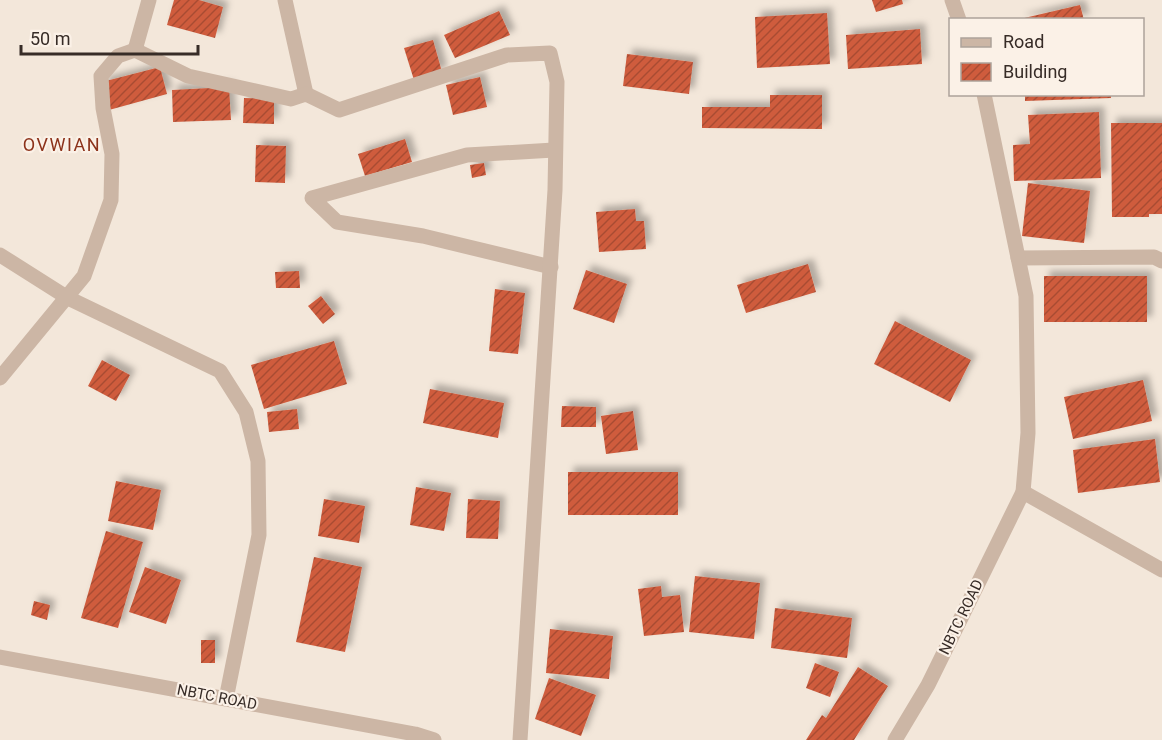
<svg xmlns="http://www.w3.org/2000/svg" width="1162" height="740" viewBox="0 0 1162 740" font-family="Roboto,sans-serif">
<style>
.building{fill:url(#building-hatch);filter:url(#shadow)}
.lines{fill:none;stroke-linecap:round;stroke-linejoin:round}
.street{stroke:#ccb6a5;stroke-width:15}
.labels{text-anchor:middle;dominant-baseline:central;stroke-width:4.5;stroke-linejoin:round;paint-order:stroke}
.street-label{font-size:15px;fill:#372c27;stroke:#fbf1e7}
.quarter-label{font-size:18px;letter-spacing:1.5px;fill:#8c321a;stroke:#fbf1e7}
</style>
<defs>
<pattern id="building-hatch" width="6" height="6" patternUnits="userSpaceOnUse" patternTransform="scale(1.5)"><rect width="6" height="6" fill="#cf5c3d"/><path d="M-1 1l2-2M0 6l6-6M5 7l2-2" fill="none" stroke="#a94c33"/></pattern>
<filter id="shadow"><feDropShadow dx="5.5" dy="-5.5" stdDeviation="3" flood-color="#0004"/></filter>
</defs>
<rect width="100%" height="100%" fill="#f3e7da"/>
<g class="building">
<path d="M174 0H199L223 7 215 38 167 25Z"/>
<path d="M872 0H902L903 4 876 12Z"/>
<path d="M1080 5 1084 20H1020V19Z"/>
<path d="M499 11 510 35 455 58 444 35Z"/>
<path d="M827 13 830 64 757 68 755 17Z"/>
<path d="M920 29 922 64 848 69 846 35Z"/>
<path d="M433 40 442 72 414 80 404 48Z"/>
<path d="M627 54 693 62 689 94 623 86Z"/>
<path d="M160 67 167 94 109 110 102 82Z"/>
<path d="M480 77 487 107 453 115 446 85Z"/>
<path d="M229 87 231 120 173 122 172 90Z"/>
<path d="M1025 94H1111V98L1025 101Z"/>
<path d="M770 95H822V129L702 128V107H770Z"/>
<path d="M244 98 274 99V124L243 123Z"/>
<path d="M1099 112 1101 178 1014 181 1013 145 1030 144 1028 115Z"/>
<path d="M1111 123H1162V214H1149V217H1112Z"/>
<path d="M405 139 412 162 365 176 358 154Z"/>
<path d="M256 145 286 146 285 183 255 182Z"/>
<path d="M484 163 486 175 472 178 470 165Z"/>
<path d="M1028 183 1090 191 1084 243 1022 236Z"/>
<path d="M635 209 636 221H644L646 249 599 252 596 212Z"/>
<path d="M808 264 816 292 746 313 737 285Z"/>
<path d="M586 270 627 284 614 323 573 309Z"/>
<path d="M299 271 300 288H276L275 272Z"/>
<rect x="1044" y="276" width="103" height="46"/>
<path d="M495 289 525 293 518 354 489 351Z"/>
<path d="M321 296 335 314 323 324 308 306Z"/>
<path d="M895 321 971 360 950 402 874 364Z"/>
<path d="M334 341 347 384 264 409 251 365Z"/>
<path d="M102 360 130 375 116 401 88 386Z"/>
<path d="M1143 380 1152 421 1073 439 1064 397Z"/>
<path d="M430 389 504 403 498 438 423 423Z"/>
<path d="M562 406 596 407V427H561Z"/>
<path d="M297 409 299 429 269 432 267 412Z"/>
<path d="M633 411 638 450 606 454 601 416Z"/>
<path d="M1155 439 1160 482 1078 493 1073 450Z"/>
<rect x="568" y="472" width="110" height="43"/>
<path d="M116 481 161 490 153 530 108 521Z"/>
<path d="M416 487 451 493 444 531 410 525Z"/>
<path d="M324 499 365 506 359 543 318 536Z"/>
<path d="M468 499 500 501 498 539 466 538Z"/>
<path d="M106 531 143 542 118 628 81 618Z"/>
<path d="M314 557 362 567 345 652 296 642Z"/>
<path d="M145 567 181 580 166 624 129 612Z"/>
<path d="M695 576 760 583 754 639 689 632Z"/>
<path d="M661 586 662 597 680 595 684 632 644 636 638 589Z"/>
<path d="M34 601 50 605 47 620 31 615Z"/>
<path d="M775 608 852 618 847 658 771 648Z"/>
<path d="M550 629 613 636 609 679 546 673Z"/>
<rect x="201" y="640" width="14" height="23"/>
<path d="M815 663 839 672 830 697 806 688Z"/>
<path d="M858 667 888 686 854 740H806L822 715 826 718Z"/>
<path d="M549 678 596 695 581 736 535 719Z"/>
</g>
<g class="lines">
<g class="street">
<path d="M285 0 306 94"/>
<path d="M952 0 959 20"/>
<path d="M135 50 149 0"/>
<path d="M0 255 68 298 220 371 246 412 258 461 259 535 226 699"/>
<path d="M1018 258 1154 257 1162 261"/>
<path d="M551 267 423 236 337 222 312 198 467 155 554 150"/>
<path d="M0 378 84 276 111 200 112 154 103 108 101 76 118 56 135 50 188 76 291 99 306 94 339 110 507 55 550 53 557 82 555 190 520 740"/>
<path d="M1023 492 1162 570"/>
<path d="M0 657 415 734 434 740"/>
<path d="M895 740 928 685 1023 492 1028 433 1026 296 984 94"/>
</g>
</g>
<g class="labels">
<g class="street-label">
<text transform="translate(961 617) rotate(-64)">NBTC ROAD</text>
<text transform="translate(217 697) rotate(11)">NBTC ROAD</text>
</g>
<g class="quarter-label">
<text x="62" y="144">OVWIAN</text>
</g>
</g>
<rect x="949" y="18" width="195" height="78" fill="#fbf1e7" stroke="#ada29a" stroke-width="1.5"/>
<rect x="961" y="38" width="30" height="9" fill="#ccb6a5" stroke="#ada29a" stroke-width="1.5"/>
<text x="1003" y="48" font-size="18" fill="#372c27">Road</text>
<rect x="961" y="63" width="30" height="18" fill="url(#building-hatch)" stroke="#ada29a" stroke-width="1.5"/>
<text x="1003" y="78" font-size="18" fill="#372c27">Building</text>
<path d="M21 45v9h177v-9" fill="none" stroke="#372c27" stroke-width="3"/>
<text x="30" y="45" font-size="18" fill="#372c27" stroke="#fbf1e7" stroke-width="4.5" paint-order="stroke">50 m</text>
</svg>
